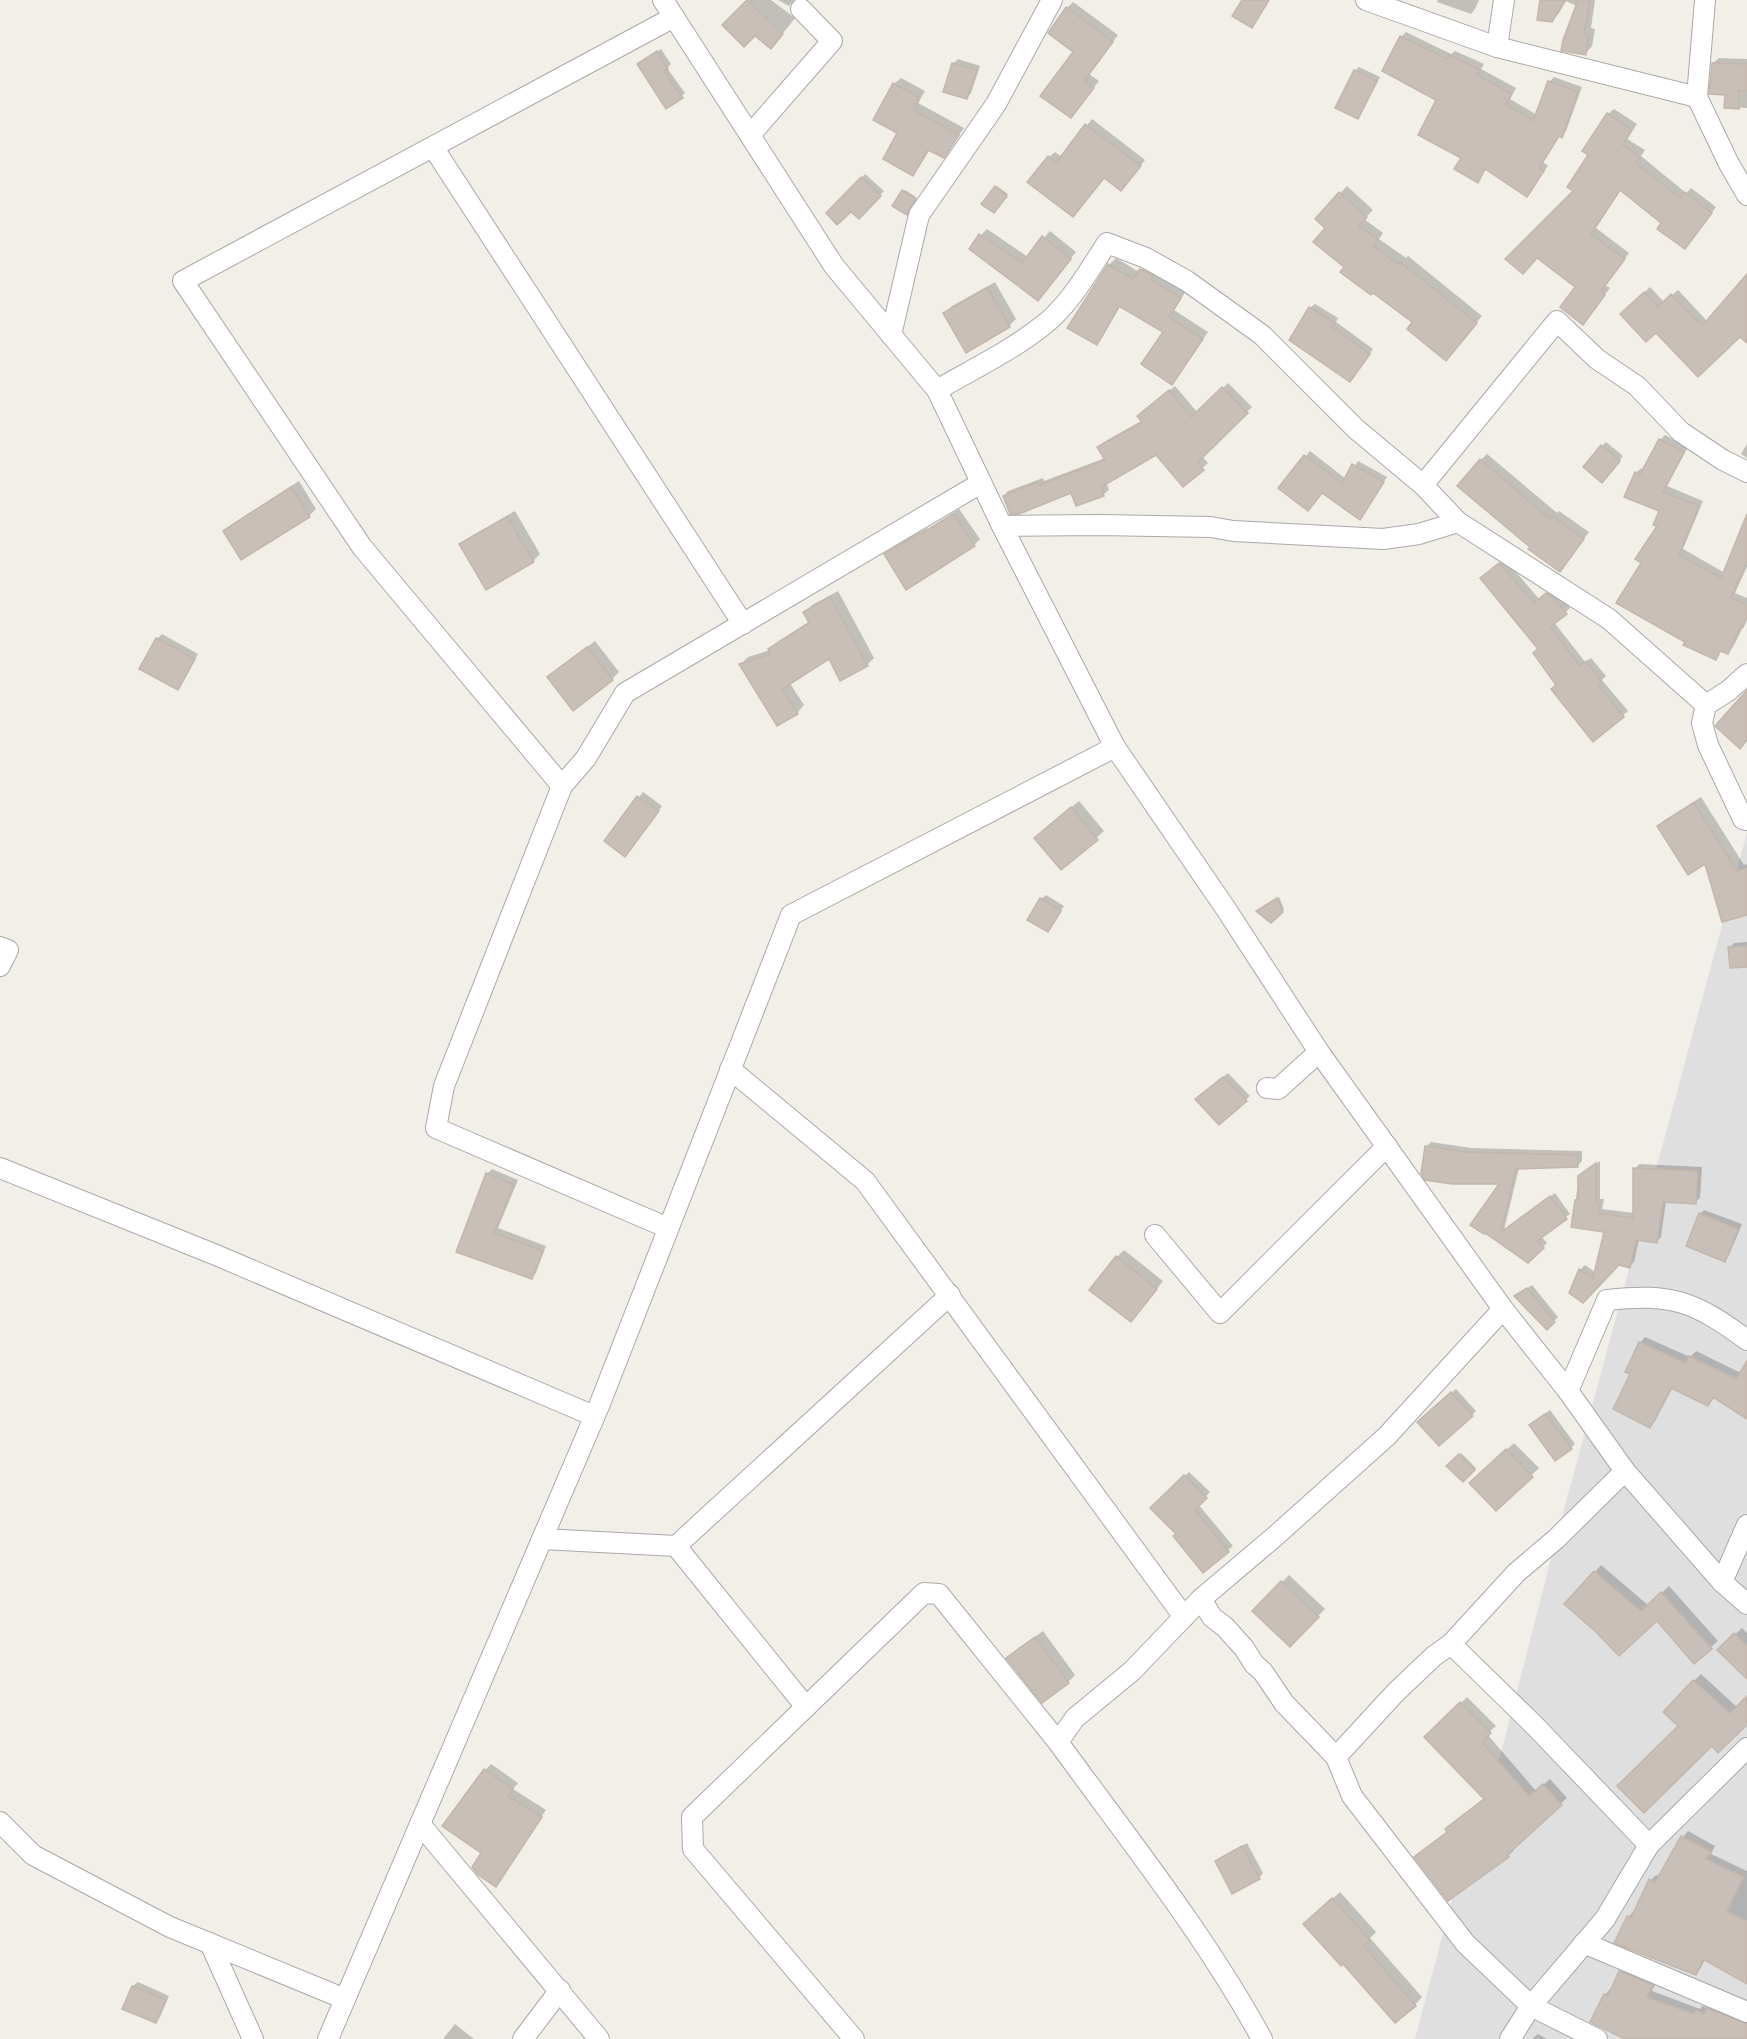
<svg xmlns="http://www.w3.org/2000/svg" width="1747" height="2039" viewBox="0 0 1747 2039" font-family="'PT Sans Narrow',sans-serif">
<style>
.residential{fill:#e0dfdf}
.shadow{fill:#0003}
.building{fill:#c7bfb8;stroke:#c4b6ab;stroke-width:1.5}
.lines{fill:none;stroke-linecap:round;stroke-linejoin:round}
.minor-casing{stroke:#a9a9a9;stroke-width:22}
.minor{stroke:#fff;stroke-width:20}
</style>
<rect width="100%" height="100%" fill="#f2efe9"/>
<path class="residential" d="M1747 833V2039H1415L1452 1899 1502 1749 1556 1539Z"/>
<g class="shadow">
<path d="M749 0H771L795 18 776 42 724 25Z"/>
<path d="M778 0H794L789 6Z"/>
<path d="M1438 0H1479L1475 9 1471 14 1437 2Z"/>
<path d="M1541 0H1595L1591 28 1595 29 1592 46 1585 54 1577 6 1566 1 1559 13 1552 21Z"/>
<path d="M1073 2 1118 35 1089 74 1099 81 1071 117 1076 52 1067 8Z"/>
<path d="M1406 32 1451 54 1455 51 1484 64 1481 69 1516 88 1510 99 1537 115 1549 82 1554 77 1582 87 1566 131 1562 136 1560 135 1543 162 1548 166 1527 195 1487 168 1477 181 1463 157 1438 99 1401 37Z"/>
<path d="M661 49 671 64 667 68 685 93 682 96 639 64Z"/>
<path d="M1719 58 1747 59V108L1726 107V93L1713 63Z"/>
<path d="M958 59 980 66 971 93 967 98 945 91 954 63Z"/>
<path d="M1359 67 1380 77 1362 112 1358 117 1355 71Z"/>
<path d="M901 78 925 91 918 103 964 128 944 156 930 149 919 167 913 174 899 133 894 84Z"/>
<path d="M1614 109 1637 124 1627 139 1645 150 1641 156 1686 193 1691 188 1716 207 1690 242 1663 223 1621 189 1596 228 1629 253 1605 285 1610 288 1588 317 1577 286 1576 191 1608 114Z"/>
<path d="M1092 119 1145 160 1127 183 1104 177 1078 209 1049 157 1055 152 1062 157Z"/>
<path d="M865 174 884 191 859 217 851 210 828 213Z"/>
<path d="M997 186 1008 194 994 212 984 203Z"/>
<path d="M1347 186 1373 210 1364 219 1383 233 1379 239 1406 258 1408 256 1482 316 1452 353 1346 266 1327 227 1317 219Z"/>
<path d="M905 190 916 197 908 211 904 191Z"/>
<path d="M987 229 1028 257 1050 231 1076 252 1038 299 981 235Z"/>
<path d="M1116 258 1139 272 1148 263 1186 291 1174 310 1208 332 1178 376 1172 383 1165 332 1121 305 1103 336 1097 343 1070 327 1109 265Z"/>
<path d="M1747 277V336L1656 331 1622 314 1650 287 1664 302 1678 290 1708 322Z"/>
<path d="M995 282 1016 319 1009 326 945 313 952 306Z"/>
<path d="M1315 304 1338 318 1336 322 1373 349 1354 375 1310 308Z"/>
<path d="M1228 383 1252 407 1202 456 1208 463 1183 485 1156 453 1106 482 1109 490 1103 495 1072 491 1010 512 1003 497 1008 491 1043 478 1044 481 1105 458 1099 447 1104 442 1143 420 1144 411 1175 386 1198 413Z"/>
<path d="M1665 435 1688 447 1667 486 1703 501 1683 549 1725 573 1747 525V567L1735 593 1747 598V619L1733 647 1728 652 1722 650 1716 658 1687 641 1643 563 1659 526 1661 511 1636 473 1641 468 1643 471 1660 440Z"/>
<path d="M1606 442 1623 456 1607 476 1602 446Z"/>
<path d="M1747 444V458L1741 454Z"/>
<path d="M1310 451 1346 479 1358 461 1387 477 1364 513 1322 491 1280 488Z"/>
<path d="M1487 454 1557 513 1559 511 1589 532 1560 570 1532 547 1481 460Z"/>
<path d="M299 481 316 509 309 516 225 531 232 524Z"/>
<path d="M959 509 980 539 974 545 886 554 893 548 927 528 928 529Z"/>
<path d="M515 511 540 554 533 561 461 545 468 538Z"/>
<path d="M1505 559 1539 599 1552 589 1559 594 1570 608 1554 622 1585 662 1591 658 1606 676 1602 680 1628 711 1594 740 1558 684 1540 648 1487 574Z"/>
<path d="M838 591 874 658 867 665 829 657 789 682 804 705 797 713 741 664 748 657 770 650 777 642 810 621 805 612 812 605Z"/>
<path d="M162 634 198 654 182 683 177 688 157 639Z"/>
<path d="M595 641 619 672 612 679 556 670Z"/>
<path d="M643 792 662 806 630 850 606 841Z"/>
<path d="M1701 797 1744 865 1747 864V914L1706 862 1658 826 1666 819Z"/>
<path d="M1079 801 1104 831 1061 868 1043 831Z"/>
<path d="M1046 895 1064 906 1047 930 1041 899Z"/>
<path d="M1279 897 1284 909 1271 921 1260 909Z"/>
<path d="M1747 942V966L1730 948 1734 943Z"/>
<path d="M1228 1073 1250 1096 1246 1100 1201 1095Z"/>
<path d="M1431 1142 1471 1148 1582 1151V1161L1578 1165 1519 1168 1504 1230 1555 1193 1570 1214 1541 1236 1547 1243 1528 1261 1485 1231 1502 1182 1426 1147Z"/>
<path d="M1600 1161V1199H1604L1602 1209 1634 1213 1635 1169 1639 1164 1702 1167 1700 1198 1695 1202 1666 1201 1661 1237 1656 1242 1639 1239 1634 1262 1630 1266 1619 1264 1571 1293 1580 1270 1585 1265 1596 1273 1606 1231 1572 1225 1579 1177Z"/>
<path d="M492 1169 518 1180 498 1228 546 1246 536 1273 532 1277 458 1251 487 1174Z"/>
<path d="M1704 1210 1742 1224 1729 1255 1725 1260 1700 1214Z"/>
<path d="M1124 1250 1163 1281 1138 1313 1117 1257Z"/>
<path d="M1532 1285 1558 1317 1547 1328 1516 1296Z"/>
<path d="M1645 1337 1690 1357 1696 1351 1741 1373 1747 1365V1417L1715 1397 1708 1405 1673 1387 1655 1421 1650 1426 1632 1374 1640 1343Z"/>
<path d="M1456 1389 1476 1411 1472 1415 1424 1417Z"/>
<path d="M1550 1410 1575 1444 1571 1448 1535 1421Z"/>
<path d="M1514 1443 1539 1468 1496 1509 1471 1483Z"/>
<path d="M1461 1453 1476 1468 1463 1480 1449 1466Z"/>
<path d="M1189 1472 1210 1492 1198 1504 1233 1546 1203 1571 1178 1534 1152 1508Z"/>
<path d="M1601 1565 1648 1605 1669 1586 1718 1641 1694 1662 1657 1619 1619 1654 1595 1572Z"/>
<path d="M1289 1575 1325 1609 1290 1645 1254 1611Z"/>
<path d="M1742 1628 1747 1633V1677L1719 1650Z"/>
<path d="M1043 1631 1075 1675 1068 1682 1015 1651Z"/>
<path d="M1701 1674 1737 1707 1747 1698V1722L1712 1744 1680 1726 1694 1681Z"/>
<path d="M1467 1697 1496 1726 1487 1734 1536 1791 1550 1779 1567 1798 1512 1848 1514 1850 1508 1856 1416 1857 1448 1831 1447 1829 1453 1822 1485 1798 1427 1738Z"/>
<path d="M491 1764 518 1783 513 1789 546 1810 501 1879 483 1852 485 1770Z"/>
<path d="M1688 1831 1715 1846 1711 1854 1747 1871V1982L1705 1959 1701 1968 1696 1973 1628 1917 1634 1911 1636 1912 1651 1880 1656 1875 1660 1877 1683 1837Z"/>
<path d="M1247 1843 1263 1873 1259 1878 1216 1861 1221 1857Z"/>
<path d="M1340 1892 1376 1932 1370 1938 1422 1997 1415 2005 1313 1917Z"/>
<path d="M1626 1966 1657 1980 1652 1991 1700 2009 1702 2006 1709 2008 1713 2003 1747 2016V2039H1641L1605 1995 1610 1989 1612 1990 1620 1972Z"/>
<path d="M138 1982 169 1996 160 2017 155 2022 124 2008 133 1986Z"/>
<path d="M455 2024 474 2039H443Z"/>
<path d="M1538 2034 1547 2039H1532Z"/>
</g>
<g class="building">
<path d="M747 0 783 34 771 49 755 36 744 47 722 25Z"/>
<path d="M1242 0H1269L1252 28 1232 16Z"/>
<path d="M1540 0H1565L1552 22 1537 20Z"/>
<path d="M1578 0H1590L1584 35 1588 36 1586 55 1561 51 1563 40Z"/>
<path d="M1066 7 1113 42 1084 81 1094 88 1071 118 1040 96 1073 52 1048 33Z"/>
<path d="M1400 36 1447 59 1449 55 1480 70 1477 75 1512 94 1506 104 1533 121 1548 81 1578 92 1562 138 1559 136 1539 168 1544 171 1527 197 1485 169 1478 183 1454 169 1461 158 1418 135 1436 100 1382 71Z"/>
<path d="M657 51 668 69 664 71 683 98 666 109 637 64Z"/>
<path d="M952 63 977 70 967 99 943 92Z"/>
<path d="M1712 63 1747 64V91H1739V109L1724 108 1725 95 1709 94Z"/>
<path d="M1354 70 1377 81 1358 119 1335 108Z"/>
<path d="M893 83 920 98 913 110 959 135 944 158 928 150 913 176 883 159 897 133 873 120Z"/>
<path d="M1607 113 1632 130 1623 145 1640 156 1636 163 1680 198 1684 192 1712 213 1685 249 1657 229 1661 223 1620 190 1591 234 1625 259 1601 291 1605 295 1583 325 1560 307 1575 287 1537 258 1523 274 1505 259 1573 191 1567 187 1588 155 1582 151Z"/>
<path d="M1085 124 1141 166 1121 191 1104 178 1073 217 1027 182 1048 156 1056 163Z"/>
<path d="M861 177 881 196 859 219 851 212 837 225 826 213Z"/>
<path d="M995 186 1007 196 994 213 981 204Z"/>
<path d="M902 190 916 199 907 215 892 206Z"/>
<path d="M1339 192 1367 217 1359 226 1378 240 1373 246 1398 264 1400 262 1477 323 1446 361 1407 329 1412 322 1373 293 1371 295 1340 272 1344 267 1313 242 1325 228 1315 219Z"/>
<path d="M979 234 1022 263 1042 236 1071 259 1038 301 969 249Z"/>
<path d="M1108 264 1133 279 1140 269 1153 276 1151 280 1181 298 1169 317 1203 339 1172 385 1141 364 1163 332 1119 306 1097 345 1067 328Z"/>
<path d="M1747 274V343L1740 337 1698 377 1656 333 1646 342 1620 314 1644 292 1658 307 1671 294 1702 326Z"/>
<path d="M987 288 1010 327 966 353 943 313Z"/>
<path d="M1309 307 1335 323 1332 327 1370 354 1350 382 1289 340Z"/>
<path d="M1222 387 1248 413 1198 462 1204 470 1183 487 1156 455 1101 487 1104 496 1076 506 1071 493 1019 514H1010L1003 496 1037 482 1039 485 1105 460 1097 447 1142 422 1137 416 1169 390 1191 417Z"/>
<path d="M1659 439 1684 452 1663 492 1699 506 1679 555 1721 578 1747 514V561L1731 598 1747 605V618L1743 627 1741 626 1728 654 1720 651 1716 660 1683 645 1685 642 1616 603 1641 563 1635 559 1657 526 1653 525 1659 511 1624 497 1635 472 1639 476Z"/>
<path d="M1601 445 1620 461 1602 483 1583 467Z"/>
<path d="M1304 455 1342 483 1352 464 1384 482 1360 520 1322 493 1308 511 1278 488Z"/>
<path d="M1480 459 1550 519 1552 516 1584 539 1560 572 1528 549 1530 547 1457 486Z"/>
<path d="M291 487 310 517 241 560 223 531Z"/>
<path d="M953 514 975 546 906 590 884 554 920 533 921 534Z"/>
<path d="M507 517 534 562 486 590 459 544Z"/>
<path d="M1499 563 1534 603 1546 593 1554 598 1567 614 1550 627 1580 666 1586 661 1602 682 1598 685 1624 717 1593 742 1551 689 1556 685 1533 653 1538 649 1480 578Z"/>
<path d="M830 597 868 666 840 681 829 659 782 689 798 714 777 726 739 664 771 654 768 649 809 623 803 612Z"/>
<path d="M156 638 195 659 178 690 139 669Z"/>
<path d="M587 647 613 680 573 711 547 677Z"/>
<path d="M1747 690V740L1740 749 1715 726Z"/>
<path d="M637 796 659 811 625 857 604 841Z"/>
<path d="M1694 803 1737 871 1747 868V915L1722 922 1705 864 1688 875 1657 826Z"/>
<path d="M1071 807 1098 840 1061 870 1034 838Z"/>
<path d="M1040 898 1061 911 1048 932 1027 920Z"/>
<path d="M1277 898 1283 912 1271 923 1256 911Z"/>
<path d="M1747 946V967L1730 968 1728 947Z"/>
<path d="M1223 1077 1247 1101 1219 1125 1195 1099Z"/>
<path d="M1425 1146 1466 1152 1578 1155V1167L1516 1169 1501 1232 1550 1196 1567 1219 1537 1241 1544 1248 1528 1263 1485 1233 1484 1234 1470 1225 1499 1184H1452L1425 1180 1421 1173Z"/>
<path d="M1596 1163V1203L1600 1204 1598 1213 1633 1218V1168L1698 1171 1696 1204 1663 1202 1657 1243 1636 1240 1630 1268 1619 1265 1583 1303 1569 1293 1579 1269 1593 1278 1604 1232 1571 1227 1575 1200H1578V1176Z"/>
<path d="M486 1173 514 1185 494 1233 543 1251 532 1279 456 1252Z"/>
<path d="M1699 1213 1738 1229 1725 1262 1686 1246Z"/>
<path d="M1116 1256 1157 1289 1131 1322 1089 1290Z"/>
<path d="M1527 1288 1555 1322 1547 1330 1514 1296Z"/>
<path d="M1639 1342 1686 1363 1689 1356 1736 1379 1747 1361V1419L1713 1397 1708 1406 1671 1388 1650 1428 1613 1409 1630 1374 1625 1372Z"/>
<path d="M1451 1392 1473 1416 1439 1446 1417 1422Z"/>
<path d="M1545 1414 1572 1449 1555 1461 1529 1425Z"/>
<path d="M1506 1449 1533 1477 1496 1511 1469 1483Z"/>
<path d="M1459 1454 1475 1470 1463 1482 1446 1466Z"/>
<path d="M1184 1475 1207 1498 1195 1510 1229 1552 1203 1573 1173 1536 1176 1534 1150 1508Z"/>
<path d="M1594 1571 1641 1611 1661 1592 1712 1649 1694 1664 1657 1621 1619 1656 1596 1632 1564 1604Z"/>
<path d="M1281 1581 1319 1617 1290 1647 1252 1611Z"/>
<path d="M1734 1633 1747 1646V1679L1717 1650Z"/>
<path d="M1035 1637 1069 1683 1042 1703 1006 1658Z"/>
<path d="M1693 1680 1730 1713 1747 1696V1725L1718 1753 1712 1746 1644 1813 1617 1786 1678 1726 1663 1712Z"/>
<path d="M1460 1702 1491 1733 1482 1742 1529 1796 1543 1784 1562 1805 1507 1855 1509 1857 1448 1901 1414 1857 1447 1832 1445 1829 1484 1799 1424 1737Z"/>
<path d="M484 1769 513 1789 508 1796 542 1817 496 1887 478 1875 472 1867 481 1853 442 1826Z"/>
<path d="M1681 1836 1711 1852 1706 1859 1744 1877 1727 1911 1747 1921V1984L1703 1959 1696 1975 1614 1943 1627 1916 1631 1918 1649 1879 1655 1882Z"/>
<path d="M1242 1846 1260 1879 1232 1894 1215 1861Z"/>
<path d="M1332 1898 1370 1940 1364 1946 1416 2006 1395 2023 1343 1964 1341 1966 1303 1924Z"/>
<path d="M1619 1971 1653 1985 1647 1997 1694 2014 1696 2010 1704 2014 1707 2008 1747 2024V2039H1625L1590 2022 1604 1994 1608 1996Z"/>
<path d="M132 1986 166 2000 156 2023 122 2009Z"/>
</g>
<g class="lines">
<g class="minor-casing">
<g id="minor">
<path d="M663 0 834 266 937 390 1002 526 1115 747 1226 909 1319 1052 1503 1309 1568 1391 1625 1471 1722 1582 1747 1604"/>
<path d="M1366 0 1497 47 1697 97"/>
<path d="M1705 0 1697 97 1729 164 1747 195"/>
<path d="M1497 47 1504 0"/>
<path d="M750 135 832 41 801 9"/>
<path d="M433 147 743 624"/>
<path d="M891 335 919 215 996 104 1052 0"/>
<path d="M937 390C971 370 1009 352 1041 327 1069 306 1088 272 1107 243L1146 258 1187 281 1262 335 1356 429 1423 485 1458 522 1609 619 1706 705"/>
<path d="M1423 485 1557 321 1597 359 1637 386 1681 432 1723 460 1747 472"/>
<path d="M1002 526 1099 525 1211 527 1233 531 1383 539 1419 534 1458 522"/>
<path d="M1747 674 1728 691 1706 705 1702 723 1708 745 1743 819 1747 820"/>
<path d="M562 786 362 547 183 281 674 17"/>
<path d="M0 947 8 950 0 966"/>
<path d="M730 1069 865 1181 1184 1617"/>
<path d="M1267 1088 1278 1089 1319 1052"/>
<path d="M0 1168 216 1255 594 1416"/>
<path d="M668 1228 436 1128 444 1086 562 786 586 758 625 693 981 483"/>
<path d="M1155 1235 1220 1313 1387 1146"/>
<path d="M1568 1391 1607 1300C1672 1293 1694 1301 1747 1340"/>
<path d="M542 1539 676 1546"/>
<path d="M1722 1582 1747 1525"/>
<path d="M1201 1599 1212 1617 1225 1627 1244 1648 1254 1664 1263 1672 1284 1703 1336 1757"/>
<path d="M1451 1644 1534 1725 1649 1845"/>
<path d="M806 1707 676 1546 950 1295"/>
<path d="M0 1822 33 1855 170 1927 345 1999"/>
<path d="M420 1824 599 2039"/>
<path d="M210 1943 253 2039"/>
<path d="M1584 1943 1747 2012"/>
<path d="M328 2039 599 1406 791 915 1115 747"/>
<path d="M523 2039 560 1990"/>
<path d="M854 2039 693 1849 692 1817 924 1593 939 1594 1058 1742"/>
<path d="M1262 2039C1204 1933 1129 1840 1058 1742L1075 1718 1132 1671 1201 1599 1272 1539 1387 1436 1503 1309"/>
<path d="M1510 2039 1531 2006 1605 1919 1649 1845 1747 1748"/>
<path d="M1597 2039 1531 2006 1465 1943 1352 1796 1336 1757 1396 1692 1434 1656 1451 1644 1516 1573 1556 1539 1625 1471"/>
</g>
</g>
<use href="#minor" class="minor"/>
</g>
</svg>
